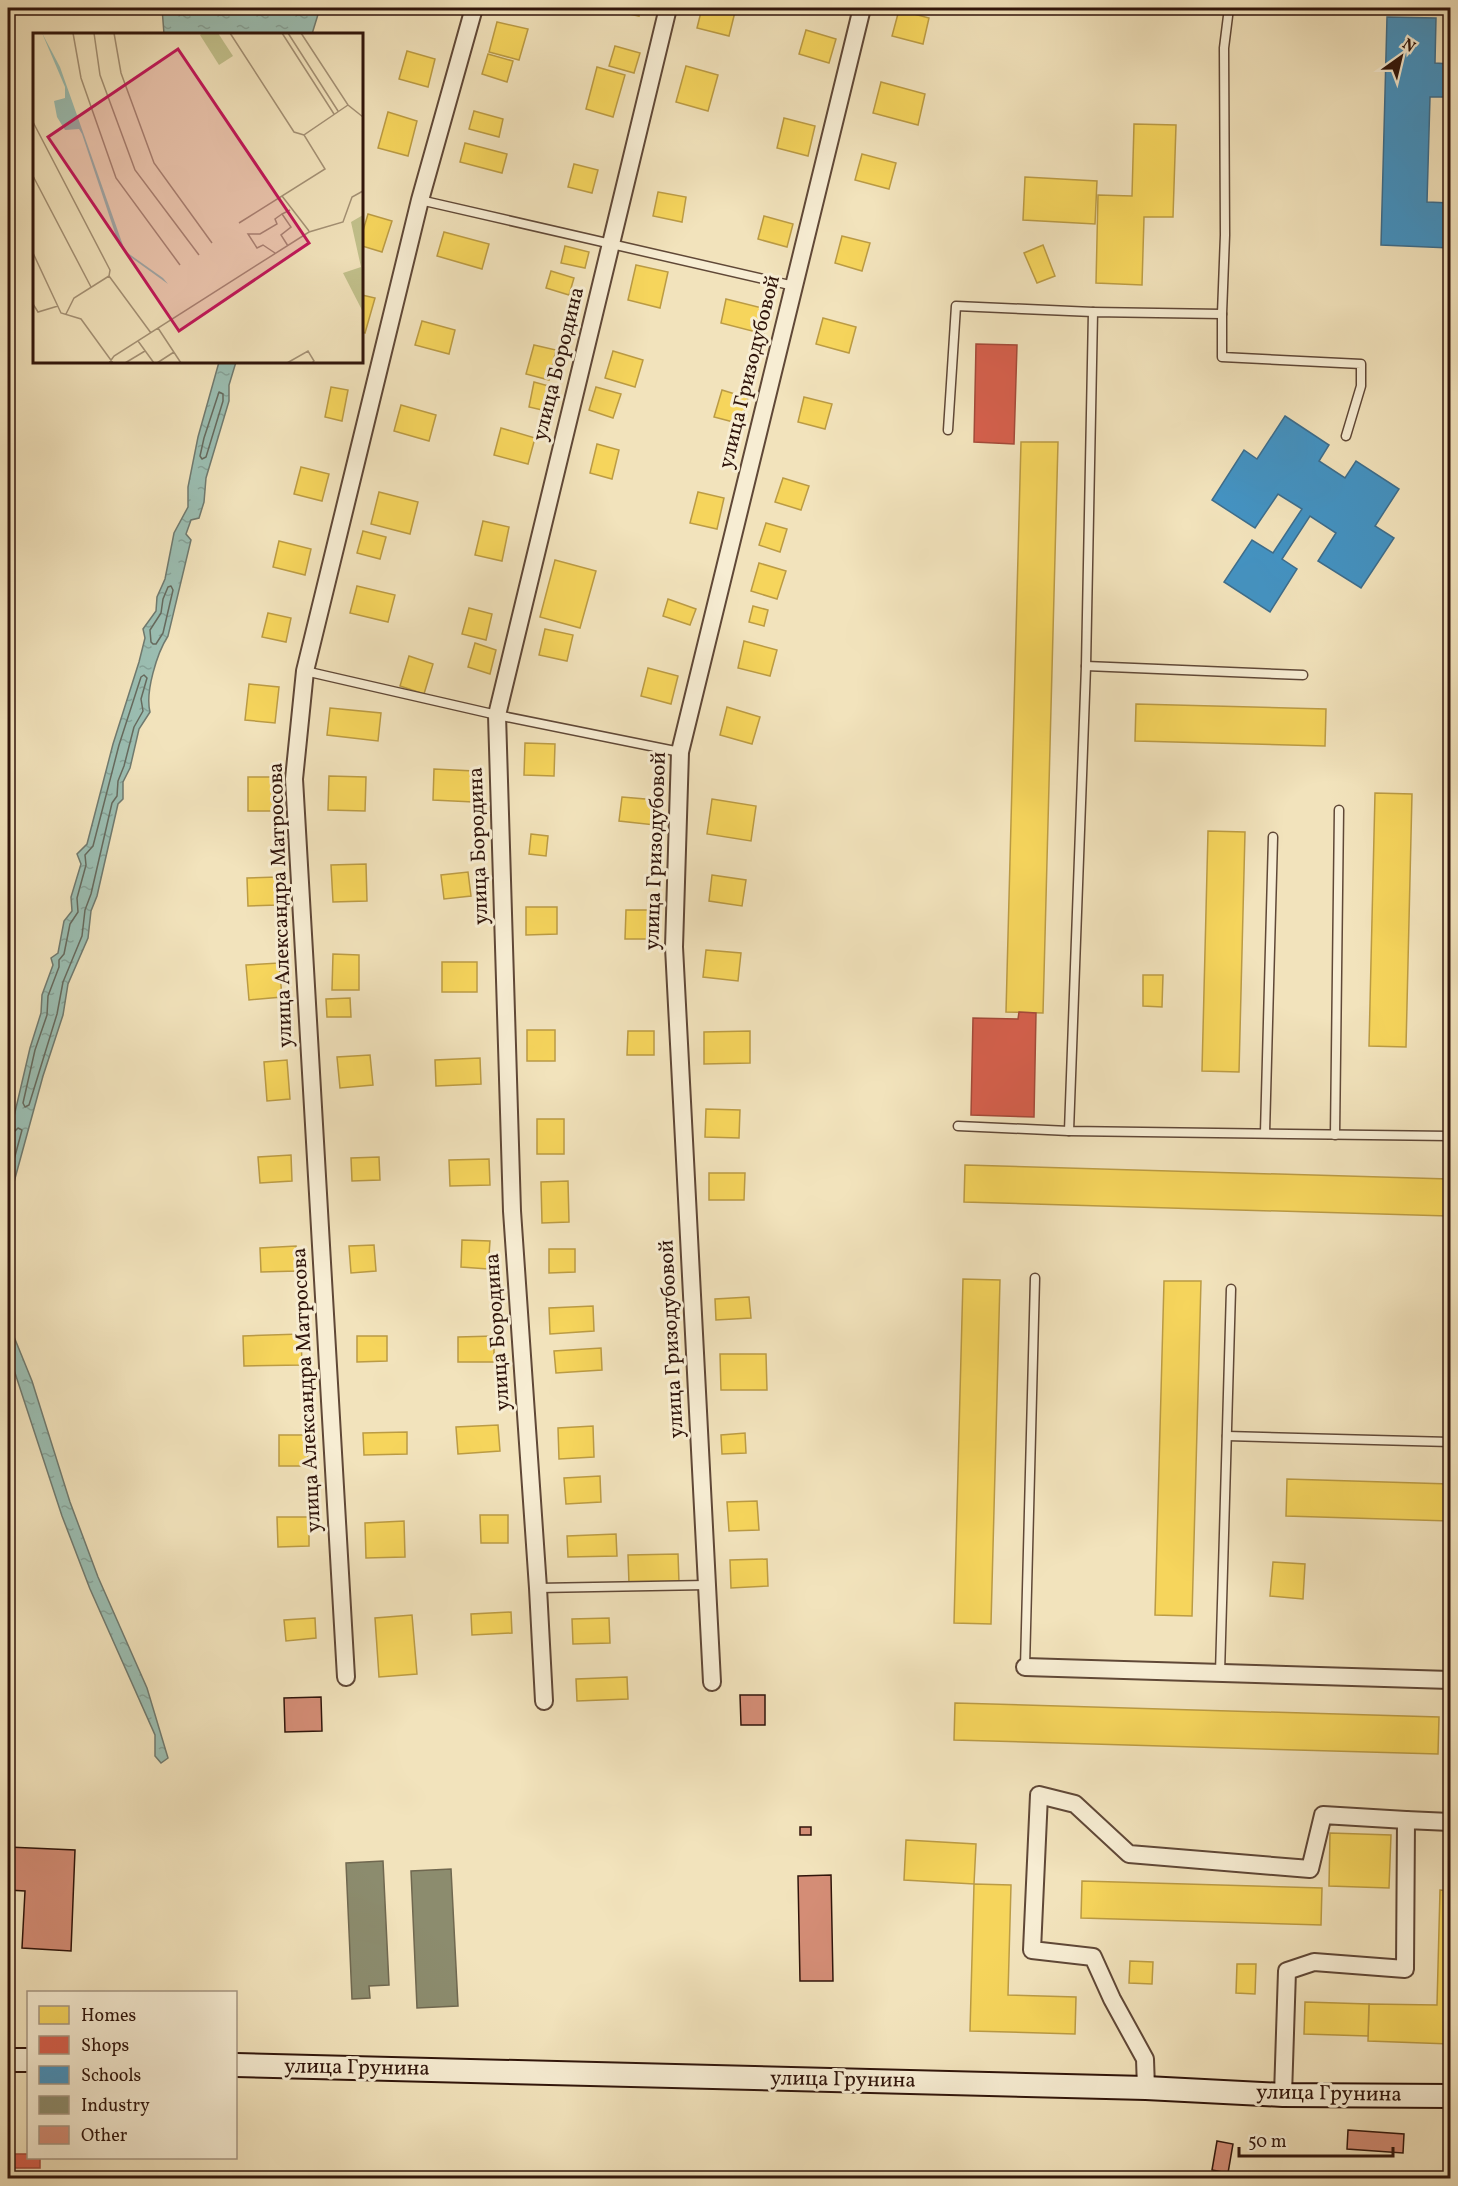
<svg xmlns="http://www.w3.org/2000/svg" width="1458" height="2186" viewBox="0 0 1458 2186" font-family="Vollkorn,serif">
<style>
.water{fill:url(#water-ripples);stroke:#707a6f;stroke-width:1.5}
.homes{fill:#f6d55c;stroke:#bb9b44;stroke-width:1.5}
.shops{fill:#d6604d;stroke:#a44a39;stroke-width:1.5}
.schools{fill:#4393c3;stroke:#3d6d8c;stroke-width:1.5}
.industry{fill:#8c8c6e;stroke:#706850;stroke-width:1.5}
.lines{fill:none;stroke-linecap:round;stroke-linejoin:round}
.shore{stroke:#666a5e;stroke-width:1.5}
.building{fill:#d48d76;stroke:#30150b;stroke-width:1.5}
.lane-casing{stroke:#604837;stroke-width:11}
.street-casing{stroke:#604837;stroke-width:20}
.secondary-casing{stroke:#30150b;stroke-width:26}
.lane{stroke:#f7edd3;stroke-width:8}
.street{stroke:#f7edd3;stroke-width:16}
.secondary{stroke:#f7edd3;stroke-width:22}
.labels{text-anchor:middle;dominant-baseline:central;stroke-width:6;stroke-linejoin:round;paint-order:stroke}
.street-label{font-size:21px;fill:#30150b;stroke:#f7edd3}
.inset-road{fill:none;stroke:#a49175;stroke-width:1.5}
.view{fill:#c2185b;fill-opacity:0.15;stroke:#c2185b;stroke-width:3}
.inset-edge{fill:none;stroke:#30150b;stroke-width:3}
</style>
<defs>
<pattern id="water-ripples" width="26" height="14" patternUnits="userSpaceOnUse" patternTransform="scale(1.5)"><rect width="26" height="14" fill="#9bbeb2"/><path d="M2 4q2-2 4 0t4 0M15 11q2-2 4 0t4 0" fill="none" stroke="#86a298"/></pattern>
</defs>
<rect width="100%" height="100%" fill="#f2e3bc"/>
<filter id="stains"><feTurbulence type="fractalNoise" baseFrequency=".00333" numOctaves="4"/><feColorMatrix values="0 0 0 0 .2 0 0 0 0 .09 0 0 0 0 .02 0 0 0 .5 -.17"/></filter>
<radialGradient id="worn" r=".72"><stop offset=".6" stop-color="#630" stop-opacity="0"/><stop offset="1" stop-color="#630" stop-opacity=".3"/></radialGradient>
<g class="water">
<path d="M162 8H320L312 34H164Z"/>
<path d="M219 362H236L229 385V401L206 478 204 502 199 518 191 520 186 534 191 540 168 636C157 653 145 692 150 712L139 729 130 768 123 782V799L118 804 97 896 91 911 88 938 68 984 63 1015 43 1076 8 1204V1132L12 1125 30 1048 41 1013 42 995 53 965 51 958 58 953 64 921 72 911 71 897 81 864 77 854 87 844 113 744 139 662 145 638 143 629 156 611 157 597 165 579 174 533 188 507V487L198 437Z"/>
<path d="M8 1322 32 1381 70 1502 98 1577 147 1688 168 1758 161 1763 155 1756V1735L90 1589 62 1516 15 1373 8 1358Z"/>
</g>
<g class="homes">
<path d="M610 8H640L639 16 610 10Z"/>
<path d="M702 8H736L729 36 697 28Z"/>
<path d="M899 10 929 18 923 44 892 36Z"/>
<path d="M497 22 528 29 519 60 489 52Z"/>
<path d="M806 30 836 39 829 63 799 54Z"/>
<path d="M615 46 640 53 634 73 609 66Z"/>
<path d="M407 51 435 59 428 87 399 79Z"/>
<path d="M488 54 513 61 507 82 482 74Z"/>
<path d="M686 66 718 75 708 111 676 102Z"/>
<path d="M597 67 625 75 613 117 586 109Z"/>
<path d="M881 82 925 94 918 125 873 113Z"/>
<path d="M474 111 503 119 499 137 469 129Z"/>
<path d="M388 112 417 121 408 156 378 148Z"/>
<path d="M784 118 815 126 808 156 777 148Z"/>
<path d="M1134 124 1176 125 1173 217H1144L1142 285 1096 283 1098 195 1132 196Z"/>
<path d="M465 143 507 154 502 173 460 162Z"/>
<path d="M862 154 896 163 889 189 855 180Z"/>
<path d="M574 164 598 170 592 193 568 187Z"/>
<path d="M1025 177 1097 181 1095 224 1023 220Z"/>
<path d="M658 192 686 197 682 222 653 216Z"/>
<path d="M368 214 392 221 382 252 362 246V234Z"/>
<path d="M764 216 793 224 787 247 758 239Z"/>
<path d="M444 232 489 244 482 269 437 256Z"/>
<path d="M842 236 870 243 862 271 835 263Z"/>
<path d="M1043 245 1055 276 1037 283 1024 253Z"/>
<path d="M565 246 589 252 585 268 561 263Z"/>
<path d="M636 265 668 272 660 308 628 300Z"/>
<path d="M551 271 574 278 569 295 546 288Z"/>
<path d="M362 295 375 298 365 333 362 332Z"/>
<path d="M726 299 770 310 764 334 721 323Z"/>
<path d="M823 318 856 327 849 353 816 344Z"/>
<path d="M422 321 455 330 449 354 415 345Z"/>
<path d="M534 345 556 350 549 380 526 374Z"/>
<path d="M613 351 643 360 635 387 605 378Z"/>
<path d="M534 382 556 388 551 412 529 407Z"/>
<path d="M331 387 348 390 342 421 325 417Z"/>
<path d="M596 387 621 394 613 418 589 410Z"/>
<path d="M722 390 748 398 741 424 714 417Z"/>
<path d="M804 397 832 404 825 429 798 422Z"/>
<path d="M401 405 436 415 429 441 394 431Z"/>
<path d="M501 428 535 438 528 464 494 455Z"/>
<path d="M1021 442H1058L1043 1013 1006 1012Z"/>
<path d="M597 444 619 450 612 479 590 473Z"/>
<path d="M301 467 329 474 322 501 294 494Z"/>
<path d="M783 478 809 486 801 510 775 502Z"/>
<path d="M379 492 418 502 410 534 371 524Z"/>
<path d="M698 492 724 498 717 529 690 523Z"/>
<path d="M483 521 509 527 502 561 475 555Z"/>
<path d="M766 523 787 529 780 552 759 545Z"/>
<path d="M363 531 386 537 380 559 357 553Z"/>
<path d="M279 541 311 549 305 575 273 567Z"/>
<path d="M555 560 596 571 580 628 540 617Z"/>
<path d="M759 563 786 571 777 599 751 591Z"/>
<path d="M357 586 395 595 388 622 350 613Z"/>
<path d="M668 599 696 609 690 625 663 616Z"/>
<path d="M753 606 768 610 764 626 749 622Z"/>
<path d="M469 608 492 614 486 640 462 634Z"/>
<path d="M268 613 291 618 286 642 262 637Z"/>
<path d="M545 629 573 635 567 661 539 655Z"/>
<path d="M744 641 777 650 770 676 738 668Z"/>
<path d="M475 643 496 650 490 674 468 667Z"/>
<path d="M409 656 433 664 424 694 400 686Z"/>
<path d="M648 668 678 676 671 704 641 696Z"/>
<path d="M249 684 279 687 275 723 245 720Z"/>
<path d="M1136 704 1326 709 1325 746 1135 741Z"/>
<path d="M727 707 760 717 752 744 720 735Z"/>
<path d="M330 708 381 713 378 741 327 735Z"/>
<path d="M525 743 555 744 554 776 524 775Z"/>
<path d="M434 769 474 771 473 802 433 800Z"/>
<path d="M329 776 366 777 365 811 328 810Z"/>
<rect x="248" y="777" width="29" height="34"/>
<path d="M1375 793 1412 794 1406 1047 1369 1046Z"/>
<path d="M622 797 657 800 655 825 619 821Z"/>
<path d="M712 799 756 806 751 841 707 834Z"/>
<path d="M1208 831 1245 832 1239 1072 1202 1071Z"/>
<path d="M531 834 548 836 546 856 529 854Z"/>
<path d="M366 864 367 901 333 902 331 865Z"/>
<path d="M468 872 471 896 444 899 441 875Z"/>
<path d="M712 875 746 880 742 906 709 901Z"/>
<path d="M277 877 278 905 248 906 247 878Z"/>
<path d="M526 907H557V934L526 935Z"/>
<path d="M626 910H653L652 939H625Z"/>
<path d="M706 950 741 953 738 981 703 977Z"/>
<path d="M333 954 359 955V990H332Z"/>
<rect x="442" y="962" width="35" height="30"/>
<path d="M279 963 282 997 249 1000 246 965Z"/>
<path d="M1143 975H1163L1162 1007 1143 1006Z"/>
<path d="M350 998 351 1017H327L326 999Z"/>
<rect x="527" y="1030" width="28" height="31"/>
<path d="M628 1031H654V1055H627Z"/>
<path d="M750 1031V1063L704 1064V1032Z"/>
<path d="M370 1055 373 1085 340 1088 337 1057Z"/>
<path d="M480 1058 481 1084 436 1086 435 1060Z"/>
<path d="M287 1060 290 1099 267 1101 264 1062Z"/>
<path d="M706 1109 740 1110 739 1138 705 1137Z"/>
<rect x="537" y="1119" width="27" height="35"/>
<path d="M291 1155 292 1181 260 1183 258 1157Z"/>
<path d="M379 1157 380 1180 352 1181 351 1158Z"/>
<path d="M489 1159 490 1185 450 1186 449 1160Z"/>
<path d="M965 1165 1449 1179 1448 1216 964 1202Z"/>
<path d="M709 1173H745L744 1200H709Z"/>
<path d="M568 1181 569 1222 542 1223 541 1182Z"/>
<path d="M462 1240 490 1241 488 1269 461 1267Z"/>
<path d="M374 1245 376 1271 351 1273 349 1246Z"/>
<path d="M296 1246 297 1271 261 1272 260 1248Z"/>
<path d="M549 1249H575V1272L549 1273Z"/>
<path d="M963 1279 1000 1280 991 1624 954 1623Z"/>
<path d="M1164 1281H1201L1192 1616 1155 1615Z"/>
<path d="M749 1297 751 1318 716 1320 715 1299Z"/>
<path d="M593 1306 594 1331 550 1334 549 1308Z"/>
<path d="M301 1334 302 1365 244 1366 243 1336Z"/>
<path d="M357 1336H387V1361L357 1362Z"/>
<path d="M494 1336V1362H458V1337Z"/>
<path d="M601 1348 602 1370 556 1373 554 1351Z"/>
<path d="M720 1354H766L767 1390H721Z"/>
<path d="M498 1425 500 1451 458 1454 456 1427Z"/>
<path d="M593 1426 594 1457 559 1459 558 1428Z"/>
<path d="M407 1432V1454L364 1455 363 1433Z"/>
<path d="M745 1433 746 1453 722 1454 721 1435Z"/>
<rect x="279" y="1435" width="29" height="31"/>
<path d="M600 1476 601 1502 566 1504 564 1478Z"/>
<path d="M1287 1479 1450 1484V1521L1286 1516Z"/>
<path d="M757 1501 759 1530 729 1531 727 1502Z"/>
<path d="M480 1515H508V1543H481Z"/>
<path d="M277 1517H309V1546L278 1547Z"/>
<path d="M404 1521 405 1557 366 1558 365 1523Z"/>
<path d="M616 1534 617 1556 568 1557 567 1536Z"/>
<path d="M678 1554 679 1582 629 1584 628 1555Z"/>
<path d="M767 1559 768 1586 731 1588 730 1560Z"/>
<path d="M1273 1562 1305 1564 1303 1599 1270 1596Z"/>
<path d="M511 1612 512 1633 472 1635 471 1614Z"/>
<path d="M412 1615 417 1674 379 1677 375 1618Z"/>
<path d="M315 1618 316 1638 286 1641 284 1620Z"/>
<path d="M609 1618 610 1643 573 1644 572 1619Z"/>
<path d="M627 1677 628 1699 577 1701 576 1679Z"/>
<path d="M955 1703 1439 1717 1438 1754 954 1740Z"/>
<path d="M1330 1833 1391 1835 1389 1888 1329 1886Z"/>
<path d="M906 1840 976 1844 974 1884 904 1880Z"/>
<path d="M1082 1881 1322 1888 1321 1925 1081 1918Z"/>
<path d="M974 1884 1011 1885 1008 1995 1076 1997 1075 2034 970 2031Z"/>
<path d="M1440 1890 1450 1891V2044L1368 2041 1369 2004 1437 2005Z"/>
<path d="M1130 1961 1153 1962 1152 1984 1129 1983Z"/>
<path d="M1237 1964H1256L1255 1994 1236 1993Z"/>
<path d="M1305 2002 1369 2004 1368 2036 1304 2034Z"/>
</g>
<g class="shops">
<path d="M976 344 1017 345 1014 444 974 442Z"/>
<path d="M1019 1012 1036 1013 1034 1117 971 1115 973 1018 1018 1019Z"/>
<path d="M8 2154H28V2158H40V2168H8Z"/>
</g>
<g class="schools">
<path d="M1387 17 1436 18 1435 63 1450 64V97H1430L1427 202 1450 203V248L1381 245Z"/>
<path d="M1285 416 1329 445 1319 461 1345 478 1356 461 1399 489 1375 526 1394 538 1361 588 1318 561 1336 533 1310 516 1282 559 1297 569 1270 612 1224 582 1252 540 1273 553 1302 509 1278 494 1255 528 1212 500 1244 450 1257 459Z"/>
</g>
<g class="industry">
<path d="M383 1861 389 1985 369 1986 370 1998 352 1999 346 1863Z"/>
<path d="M451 1869 458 2006 417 2008 411 1871Z"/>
</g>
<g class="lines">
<g class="shore">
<path d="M219 392 223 394V401L206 457 202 459 200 456 204 438Z"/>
<path d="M171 586 173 590 163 633 156 644H153L151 642 150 630 161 613 163 599 168 587Z"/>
<path d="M144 675 147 678 141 699 143 711 134 727 124 766 118 781 117 796 112 803 91 894 85 910 82 936 63 982 57 1014 29 1105 25 1107 23 1103 35 1050 47 1015 48 996 59 967V960L64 954 70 924 78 912 77 898 86 865 85 855 93 846 119 745 141 677Z"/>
<path d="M8 1134 13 1133 18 1128 22 1130 8 1182"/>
</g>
</g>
<g class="building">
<path d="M740 1695H765V1725H741Z"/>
<path d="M321 1697 322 1731 285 1732 284 1698Z"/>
<rect x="800" y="1827" width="11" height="8"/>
<path d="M8 1847 75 1850 71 1951 22 1948 25 1891 8 1890Z"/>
<path d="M831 1875 833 1981H800L798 1876Z"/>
<path d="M1348 2130 1404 2134 1403 2153 1347 2149Z"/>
<path d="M1217 2141 1233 2144 1228 2173 1212 2170Z"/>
</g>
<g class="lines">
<g class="lane-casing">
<g id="lane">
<path d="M420 200 794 286"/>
<path d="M1222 314V357L1361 364V386L1346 436"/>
<path d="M948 430 956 306 1093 312"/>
<path d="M1086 666 1303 675"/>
<path d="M305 671 497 715 680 752"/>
<path d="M958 1126 1069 1131 1450 1136"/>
<path d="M1069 1131 1086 666 1093 312 1222 314 1225 235 1224 48 1229 8"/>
<path d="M1265 1133 1273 837"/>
<path d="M1335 1135 1339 810"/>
<path d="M1227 1436 1450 1442"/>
<path d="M538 1588 707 1585"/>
<path d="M1025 1667 1035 1278"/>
<path d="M1220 1673 1231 1289"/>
</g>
</g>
<g class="street-casing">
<g id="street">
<path d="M1025 1667 1450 1680"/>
<path d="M346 1677 294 779 305 671 420 200 474 8"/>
<path d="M712 1682 674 947 680 752 862 8"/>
<path d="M544 1701 538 1588 512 1211 497 715 668 8"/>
<path d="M1146 2088 1145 2059 1112 1999 1093 1957 1032 1950 1039 1795 1075 1804 1129 1854 1310 1869 1323 1815 1406 1820"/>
<path d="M1283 2095 1287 1971 1314 1962 1405 1969 1406 1820 1450 1822"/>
</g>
</g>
<g class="secondary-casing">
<g id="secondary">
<path d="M8 2060H28"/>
<path d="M236 2065 1146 2088 1283 2095 1450 2096"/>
</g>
</g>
<use href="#lane" class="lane"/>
<use href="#street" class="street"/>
<use href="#secondary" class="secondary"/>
</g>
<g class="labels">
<g class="street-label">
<text transform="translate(559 364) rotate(-76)">улица Бородина</text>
<text transform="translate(750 372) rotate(-76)">улица Гризодубовой</text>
<text transform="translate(479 846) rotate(-92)">улица Бородина</text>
<text transform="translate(656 851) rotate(-88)">улица Гризодубовой</text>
<text transform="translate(281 905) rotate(-92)">улица Александра Матросова</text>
<text transform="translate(498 1332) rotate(-94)">улица Бородина</text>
<text transform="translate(672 1339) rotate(-93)">улица Гризодубовой</text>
<text transform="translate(307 1390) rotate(-93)">улица Александра Матросова</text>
<text transform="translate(357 2068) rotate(1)">улица Грунина</text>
<text transform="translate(843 2080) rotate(1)">улица Грунина</text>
<text transform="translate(1329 2094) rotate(1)">улица Грунина</text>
</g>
</g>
<g transform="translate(33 33)">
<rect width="330" height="330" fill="#f2e3bc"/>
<path d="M330 182V279L310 240 328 234 318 189Z" fill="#c2c18c"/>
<path d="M170 0H185L200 23 186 32 167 2Z" fill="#c2c18c"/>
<path d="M9 0 27 34 92 218 130 245 135 251 96 223 86 212 49 101 46 96 32 97 24 84 21 68 32 65V54Z" fill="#9bbeb2"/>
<path class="inset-road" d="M40 0 48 45 83 145 147 232M61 0 67 42 102 137 166 222M81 0 88 40 121 130 179 210M197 0 261 99 271 102M249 0 301 81M255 0 305 78M268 0 315 72 330 84M0 89 77 237 76 243M0 143 58 254M249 163 276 198M206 190 292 136 271 102 315 72M255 213 248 202 258 194 249 181 257 177M0 220 28 280 48 286 80 330M242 220 230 212 224 215 215 201H227L244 191 242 186 249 181M76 243 118 300M0 271 5 279 25 273M33 281 41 265 76 243M125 295 148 330M105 308 121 330M76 330 81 323 276 199 310 189 319 164 330 158M92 330 112 318M124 330 141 319M254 330 275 318 281 328 279 330"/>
<path class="view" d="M145 16 276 210 146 298 15 104Z"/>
<rect width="330" height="330" class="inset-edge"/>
</g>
<rect width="1458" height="2186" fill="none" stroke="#f2e3bc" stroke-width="30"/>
<rect x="9" y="9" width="1440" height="2168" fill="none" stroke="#30150b" stroke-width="3"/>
<rect x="15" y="15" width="1428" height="2156" fill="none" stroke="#30150b" stroke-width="1.5"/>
<rect x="27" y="1991" width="210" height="168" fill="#f7edd3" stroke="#a79783" stroke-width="1.5"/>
<rect x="39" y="2006" width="30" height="18" fill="#f6d55c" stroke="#a79783" stroke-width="1.5"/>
<text x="81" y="2021" font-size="18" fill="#30150b">Homes</text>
<rect x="39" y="2036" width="30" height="18" fill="#d6604d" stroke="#a79783" stroke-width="1.5"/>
<text x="81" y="2051" font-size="18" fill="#30150b">Shops</text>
<rect x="39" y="2066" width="30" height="18" fill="#4393c3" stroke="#a79783" stroke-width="1.5"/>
<text x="81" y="2081" font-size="18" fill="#30150b">Schools</text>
<rect x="39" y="2096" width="30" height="18" fill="#8c8c6e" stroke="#a79783" stroke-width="1.5"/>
<text x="81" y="2111" font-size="18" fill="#30150b">Industry</text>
<rect x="39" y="2126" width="30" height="18" fill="#d48d76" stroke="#a79783" stroke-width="1.5"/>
<text x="81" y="2141" font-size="18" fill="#30150b">Other</text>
<g transform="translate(1401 57) rotate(34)" stroke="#f7edd3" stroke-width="4.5" paint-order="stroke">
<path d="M0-4.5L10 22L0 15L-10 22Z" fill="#30150b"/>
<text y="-9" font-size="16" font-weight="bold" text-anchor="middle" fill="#30150b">N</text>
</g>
<path d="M1239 2147v9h154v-9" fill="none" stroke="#30150b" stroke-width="3"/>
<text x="1248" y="2147" font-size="18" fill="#30150b" stroke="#f7edd3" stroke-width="4.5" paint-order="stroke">50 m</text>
<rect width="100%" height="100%" filter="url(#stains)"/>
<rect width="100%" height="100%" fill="url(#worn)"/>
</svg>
